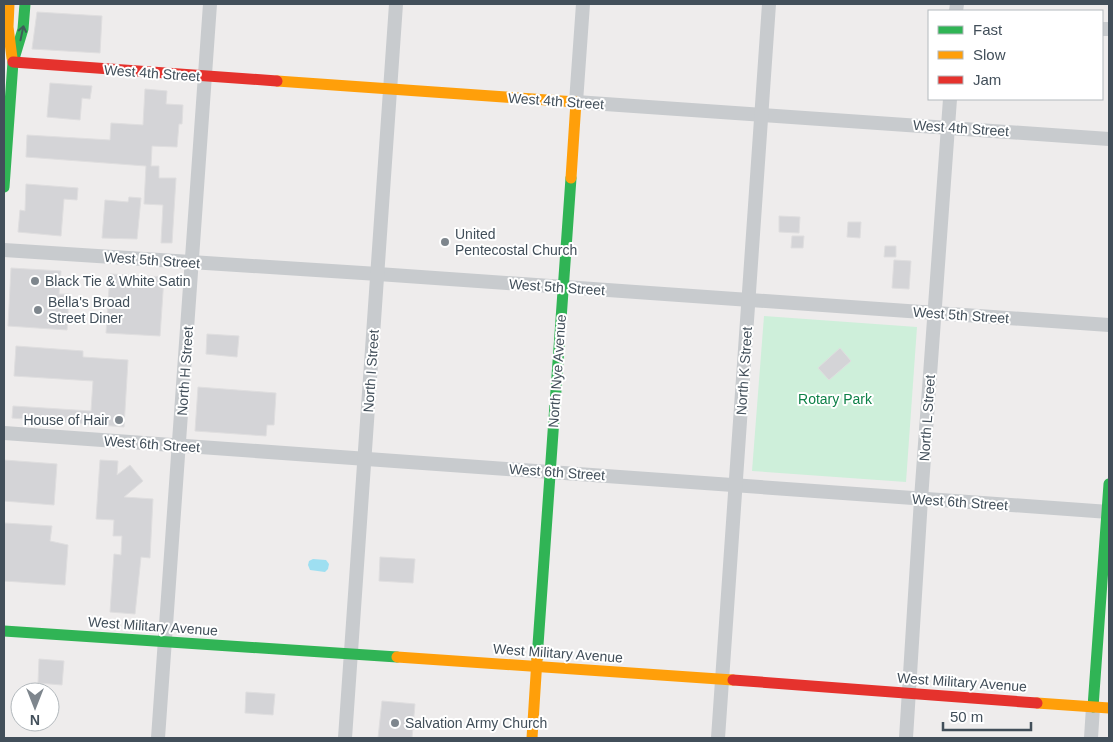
<svg xmlns="http://www.w3.org/2000/svg" width="1113" height="742" viewBox="0 0 1113 742" font-family="Helvetica,sans-serif">
<style>
.green{fill:#ceefda}
.water{fill:#9edff1}
.building{fill:#d4d4d7;stroke:#dfdedf}
.lines{fill:none;stroke-linecap:round;stroke-linejoin:round}
.street{stroke:#c8cbce;stroke-width:14}
.fast{stroke:#30b455;stroke-width:11}
.slow{stroke:#ff9f0a;stroke-width:11}
.jam{stroke:#e5322d;stroke-width:11}
.oneway{stroke:#3f5e59}
.poi-dot{fill:#7e868d;stroke:#fff;stroke-width:2}
.labels{text-anchor:middle;dominant-baseline:central;stroke-width:4;stroke-linejoin:round;paint-order:stroke}
.street-label{font-size:14px;fill:#424f5a;stroke:#fff}
.poi-label{font-size:14px;fill:#424f5a;stroke:#fff;text-anchor:start}
.park-label{font-size:14px;fill:#0e8148;stroke:#fff}
</style>
<rect width="100%" height="100%" fill="#eeecec"/>
<path class="green" d="M764 316 917 327 906 482 752 471Z"/>
<path class="water" d="M313 559 326 560 329 564 328 569 325 572 310 570 308 565 309 561Z"/>
<g class="building">
<path d="M37 12 102 16 100 53 32 49Z"/>
<path d="M50 83 92 86 90 99 82 98 80 120 47 117Z"/>
<path d="M145 89 167 91 166 104 183 105 182 124H179L177 147 152 146 151 166H159V178H176L172 243H161L163 205 144 204 146 166 26 157 27 135 110 140 111 123 143 125Z"/>
<path d="M26 184 78 188 77 200 64 199 61 236 18 232 20 210 25 211Z"/>
<path d="M129 197 141 198 137 239 102 238 105 200 128 202Z"/>
<path d="M779 216 800 217 799 233 779 232Z"/>
<path d="M848 222H861L860 238 847 237Z"/>
<path d="M792 236H804L803 248H791Z"/>
<path d="M885 246H896V257H884Z"/>
<path d="M894 260 911 261 909 289 892 288Z"/>
<path d="M11 268 61 271 59 294H69L67 330 8 326Z"/>
<path d="M110 274 164 277 160 336 106 333Z"/>
<path d="M207 334 239 336 237 357 206 354Z"/>
<path d="M16 346 83 351V357L128 360 124 427 12 418 13 406 91 411 93 381 14 376Z"/>
<path d="M840 348 851 361 829 380 818 368Z"/>
<path d="M198 387 276 393 274 425H267L266 436 195 431Z"/>
<path d="M4 460 57 464 54 505 4 501Z"/>
<path d="M100 460 118 461 117 475 130 465 143 481 124 497 153 499 150 558 141 557 135 614 110 612 114 554 121 555 122 536H113L114 520 96 519Z"/>
<path d="M4 523 52 526 50 541 68 545 65 585 4 581Z"/>
<path d="M380 557 415 559 413 583 379 581Z"/>
<path d="M39 659 64 661 62 685 38 683Z"/>
<path d="M246 692 275 694 273 715 245 713Z"/>
<path d="M382 701 415 704 412 738H378Z"/>
</g>
<g class="lines">
<g class="street">
<path d="M583 4 576 102 1109 139"/>
<path d="M956 11 957 4"/>
<path d="M1102 29H1109"/>
<path d="M4 250 378 274 1109 325"/>
<path d="M4 433 1109 512"/>
<path d="M158 738 210 4"/>
<path d="M345 738 396 4"/>
<path d="M718 738 769 4"/>
<path d="M906 738 921 499 950 99"/>
<path d="M1091 738 1093 707"/>
</g>
<g class="fast">
<path d="M4 187 13 62 23 29 25 4"/>
<path d="M4 631 397 657"/>
<path d="M537 659 571 178"/>
<path d="M1093 707 1109 484"/>
</g>
<g class="slow">
<path d="M9 4 8 27 12 58"/>
<path d="M277 81 576 102 571 178"/>
<path d="M397 657 733 680"/>
<path d="M1037 703 1109 708"/>
<path d="M532 738 537 659"/>
</g>
<g class="jam">
<path d="M13 62 277 81"/>
<path d="M733 680 1037 703"/>
</g>
</g>
<defs><path id="oneway-shaft" d="M-6 0H5M1.5-3L5.5 0L1.5 3" fill="none" stroke-width="1.6" stroke-linecap="round" stroke-linejoin="round" transform="scale(1.25)"/></defs>
<use class="oneway" href="#oneway-shaft" transform="translate(22 33) rotate(-78)"/>
<g class="poi-dot">
<circle cx="445" cy="242" r="5"/>
<circle cx="35" cy="281" r="5"/>
<circle cx="38" cy="310" r="5"/>
<circle cx="119" cy="420" r="5"/>
<circle cx="395" cy="723" r="5"/>
</g>
<g class="labels">
<g class="street-label">
<text transform="translate(152 73) rotate(4)">West 4th Street</text>
<text transform="translate(556 101) rotate(4)">West 4th Street</text>
<text transform="translate(961 128) rotate(4)">West 4th Street</text>
<text transform="translate(152 260) rotate(4)">West 5th Street</text>
<text transform="translate(557 287) rotate(4)">West 5th Street</text>
<text transform="translate(961 315) rotate(4)">West 5th Street</text>
<text transform="translate(185 371) rotate(-86)">North H Street</text>
<text transform="translate(371 371) rotate(-86)">North I Street</text>
<text transform="translate(557 371) rotate(-86)">North Nye Avenue</text>
<text transform="translate(744 371) rotate(-86)">North K Street</text>
<text transform="translate(927 418) rotate(-86)">North L Street</text>
<text transform="translate(152 444) rotate(4)">West 6th Street</text>
<text transform="translate(557 472) rotate(4)">West 6th Street</text>
<text transform="translate(960 502) rotate(4)">West 6th Street</text>
<text transform="translate(153 626) rotate(4)">West Military Avenue</text>
<text transform="translate(558 653) rotate(4)">West Military Avenue</text>
<text transform="translate(962 682) rotate(4)">West Military Avenue</text>
</g>
<g class="poi-label">
<text x="455" y="234">United<tspan x="455" dy="16">Pentecostal Church</tspan></text>
<text x="45" y="281">Black Tie &amp; White Satin</text>
<text x="48" y="302">Bella's Broad<tspan x="48" dy="16">Street Diner</tspan></text>
<text x="109" y="420" text-anchor="end">House of Hair</text>
<text x="405" y="723">Salvation Army Church</text>
</g>
<g class="park-label">
<text x="835" y="399">Rotary Park</text>
</g>
</g>
<rect width="1113" height="742" fill="none" stroke="#424f5a" stroke-width="10"/>
<rect x="928" y="10" width="175" height="90" fill="#ffffff" stroke="#b3b9bd"/>
<rect x="938" y="26" width="25" height="8" fill="#30b455" stroke="#b3b9bd"/>
<text x="973" y="35" font-size="15" fill="#424f5a">Fast</text>
<rect x="938" y="51" width="25" height="8" fill="#ff9f0a" stroke="#b3b9bd"/>
<text x="973" y="60" font-size="15" fill="#424f5a">Slow</text>
<rect x="938" y="76" width="25" height="8" fill="#e5322d" stroke="#b3b9bd"/>
<text x="973" y="85" font-size="15" fill="#424f5a">Jam</text>
<g transform="translate(35 707) rotate(180)"><circle r="24" fill="#ffffff" stroke="#b3b9bd"/>
<path d="M0-4L9 19L0 12L-9 19Z" fill="#7e868d"/>
<text y="-8" font-size="14" font-weight="bold" text-anchor="middle" fill="#424f5a">N</text>
</g>
<path d="M943 722v8h88v-8" fill="none" stroke="#424f5a" stroke-width="2.5"/>
<text x="950" y="722" font-size="15" fill="#424f5a" stroke="#ffffff" stroke-width="4" paint-order="stroke">50 m</text>
</svg>
